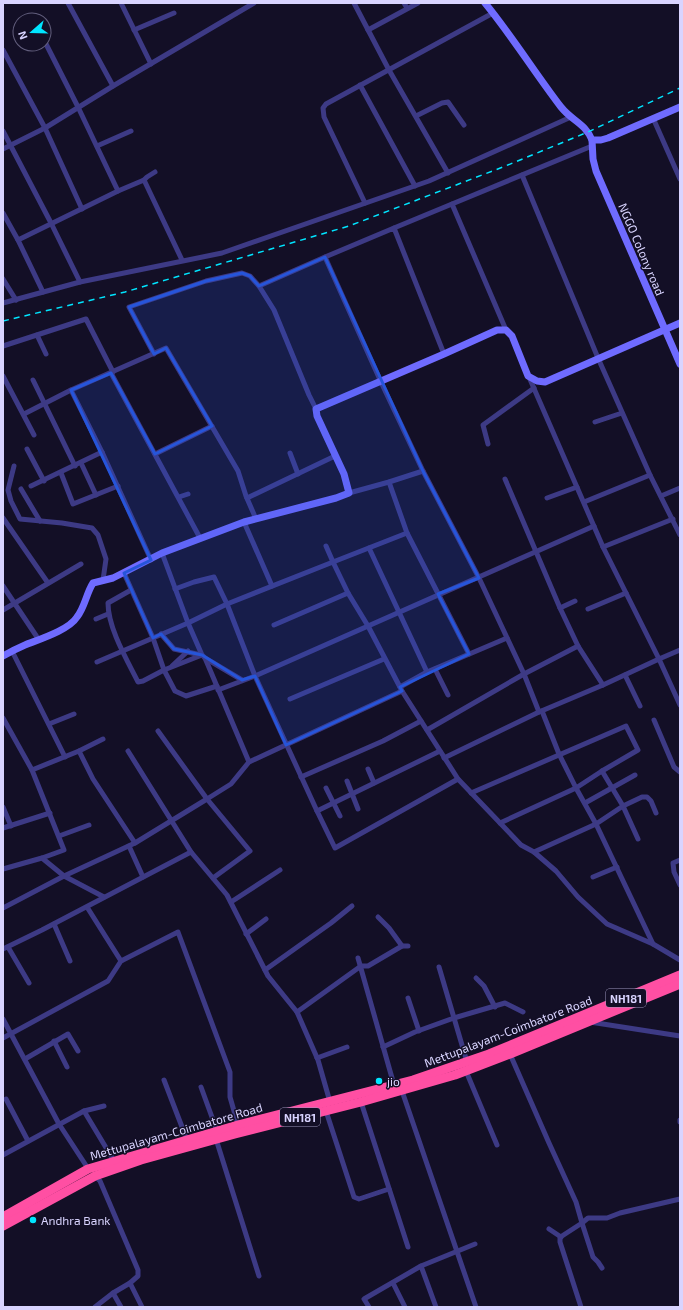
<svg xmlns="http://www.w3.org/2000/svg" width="683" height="1310" viewBox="0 0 683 1310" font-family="'Exo 2',sans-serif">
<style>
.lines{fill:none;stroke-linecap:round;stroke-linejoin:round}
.street{stroke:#3d3a85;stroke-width:5}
.secondary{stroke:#6f6bff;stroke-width:7}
.highway{stroke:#ff4fa3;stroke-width:9}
.rail{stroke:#00e5ff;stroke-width:1.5;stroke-dasharray:6 5;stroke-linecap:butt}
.marked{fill:#2655da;fill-opacity:0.2;stroke:#2655da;stroke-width:3;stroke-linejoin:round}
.poi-dot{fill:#00e5ff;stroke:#130f26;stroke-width:1.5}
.labels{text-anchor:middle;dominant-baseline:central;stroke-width:3;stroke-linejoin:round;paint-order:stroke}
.shield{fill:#130f26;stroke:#9e99be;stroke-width:1}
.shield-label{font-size:11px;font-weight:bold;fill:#d9d4ff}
.street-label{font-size:12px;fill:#d9d4ff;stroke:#130f26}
.poi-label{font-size:12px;fill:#d9d4ff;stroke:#130f26;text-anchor:start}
</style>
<rect width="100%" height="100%" fill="#130f26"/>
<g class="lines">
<g class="street">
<path d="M68 3 113 86"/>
<path d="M121 3 151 64"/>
<path d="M354 3 389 70 448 173"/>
<path d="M404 3 407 8"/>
<path d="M134 30 174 13"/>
<path d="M368 30 418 3"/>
<path d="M3 50 45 128 82 209"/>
<path d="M360 85 415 186"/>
<path d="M416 116 442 103 448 102 464 125"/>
<path d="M653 118 680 179"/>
<path d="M3 131 51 223 80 282"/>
<path d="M97 146 131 131"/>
<path d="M3 149 45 128 113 86 254 3"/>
<path d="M522 175 598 358 650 475 680 535"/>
<path d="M144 180 182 260"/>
<path d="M118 191 144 180 147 177 155 172"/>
<path d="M365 203 324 117 323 108 326 104 493 13"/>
<path d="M3 213 18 240 43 292"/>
<path d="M394 228 452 204"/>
<path d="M18 240 118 191 78 107 44 40"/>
<path d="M3 279 16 300"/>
<path d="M3 303 80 282 222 253 429 181 571 117"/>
<path d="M506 330 452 204 592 146"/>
<path d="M37 335 46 354"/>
<path d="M3 346 86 319 113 372"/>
<path d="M154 354 129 307 206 281 242 273 250 276 259 286"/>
<path d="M444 354 394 228 325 257 381 382 423 471 479 578 524 674 539 712 603 685 659 659 680 705"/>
<path d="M111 373 200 538"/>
<path d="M3 376 34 435"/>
<path d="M529 377 603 547 659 659 680 650"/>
<path d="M33 380 75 466"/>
<path d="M316 409 309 395 274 310 259 286 325 257"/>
<path d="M24 414 71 390"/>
<path d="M595 422 622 413"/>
<path d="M488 444 483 425 534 388"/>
<path d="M27 449 44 481"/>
<path d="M290 453 298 474"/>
<path d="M155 454 212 426"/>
<path d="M81 463 96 495"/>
<path d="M14 466 8 490 11 501 20 519 62 523 92 528 98 535 106 559 103 580"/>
<path d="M61 473 73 504 118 486"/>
<path d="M505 479 560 608 578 646 603 685"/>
<path d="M389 482 407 533 469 654"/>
<path d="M31 486 102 452"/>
<path d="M21 489 40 521"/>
<path d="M349 493 389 482 423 471"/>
<path d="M661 496 680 488"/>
<path d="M179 497 188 494"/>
<path d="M247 498 335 456"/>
<path d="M547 498 577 487"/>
<path d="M584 502 650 475"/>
<path d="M3 518 48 583"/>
<path d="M244 522 272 586"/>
<path d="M594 526 255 676 317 811 335 848 458 779 521 845 534 852 556 871 578 897 607 924 653 944 680 960"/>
<path d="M326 546 333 562 407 533"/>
<path d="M603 547 673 519"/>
<path d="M369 548 427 672"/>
<path d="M162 553 188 623 202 655 205 658 249 762"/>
<path d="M151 560 102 452 71 390 166 348 238 471 246 496 256 519"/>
<path d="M124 573 153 638 164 670 175 691 186 696 217 686"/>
<path d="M3 586 39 640"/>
<path d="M131 590 108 603C108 628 127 660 138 682L143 681 164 670 202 655"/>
<path d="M560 608 575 601"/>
<path d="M588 609 626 593"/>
<path d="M3 610 81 564"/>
<path d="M96 619 108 614"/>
<path d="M274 625 348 593"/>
<path d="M161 634 174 649 201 655"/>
<path d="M12 651 65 757"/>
<path d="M205 658 242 680"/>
<path d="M97 662 188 623 227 604 214 577 194 582 175 589"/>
<path d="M172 666 188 651"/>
<path d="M435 669 448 695"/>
<path d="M625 675 640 706"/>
<path d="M400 687 427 672 507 638"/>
<path d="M218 690 255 676 227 604 333 562 348 593 368 626 402 691 458 779"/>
<path d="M290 699 384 659"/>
<path d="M542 711 559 754 576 788 596 824 653 944"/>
<path d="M3 718 32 770"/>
<path d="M654 720 674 767 680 772"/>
<path d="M49 724 74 714"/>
<path d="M427 730 524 674 578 646"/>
<path d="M79 751 103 739"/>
<path d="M128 751 191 852"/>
<path d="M444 758 539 712"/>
<path d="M368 769 374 783"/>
<path d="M301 777 383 741 421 721"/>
<path d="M347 781 358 809"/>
<path d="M326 788 340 816"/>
<path d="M471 793 626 726 638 750 602 771 576 788 500 823"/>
<path d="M585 803 635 775"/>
<path d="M3 807 11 826"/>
<path d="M317 811 440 751"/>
<path d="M3 828 50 813"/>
<path d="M59 836 89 825"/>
<path d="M638 839 623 806 642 797H647L651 801 656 813"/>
<path d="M129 846 143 877"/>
<path d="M534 852 596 824 623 806 602 771"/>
<path d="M680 860 673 863 674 872 680 885"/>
<path d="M3 869 42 858"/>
<path d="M593 877 617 867"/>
<path d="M213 878 250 851 207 799 231 784 249 762 402 691"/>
<path d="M104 897 64 876 42 858 64 850 32 770 79 751 93 779 135 843 207 799 158 731"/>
<path d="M231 902 280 870"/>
<path d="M87 907 121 961"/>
<path d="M3 908 64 876 135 843"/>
<path d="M54 924 70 961"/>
<path d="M246 934 266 919"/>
<path d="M402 946H408"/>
<path d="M8 947 29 983"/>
<path d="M3 949 42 930 191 852 227 895 268 976 297 1012 318 1060 330 1102"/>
<path d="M358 958 394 1085"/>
<path d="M439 967 467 1062"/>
<path d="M265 970 331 923 352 906"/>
<path d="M476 978 484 986 495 1007"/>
<path d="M408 998 419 1031"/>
<path d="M297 1012 361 966H368L402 946 389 928 378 917"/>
<path d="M3 1019 59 1124 89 1170"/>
<path d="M590 1022 680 1036"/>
<path d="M3 1038 108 981 121 961 178 932 230 1072V1097L238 1125"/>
<path d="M54 1041 67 1067"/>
<path d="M383 1047 415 1032 454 1018 505 1003 523 1012"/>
<path d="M510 1054 549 1143 576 1202 582 1223 562 1236 560 1238V1242L581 1307"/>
<path d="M317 1058 347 1047"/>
<path d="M25 1059 68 1034 78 1051"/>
<path d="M466 1071 497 1145"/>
<path d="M164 1080 187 1140"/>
<path d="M201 1087 217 1131"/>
<path d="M402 1091 476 1307"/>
<path d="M6 1099 28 1141"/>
<path d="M361 1102 408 1247"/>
<path d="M84 1111 104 1106"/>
<path d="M326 1111 354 1197 359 1199 389 1189"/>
<path d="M680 1120V1122"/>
<path d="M216 1139 259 1276"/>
<path d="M3 1155 84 1111 114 1161"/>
<path d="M95 1176 100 1181 138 1270V1276L130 1283 142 1307"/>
<path d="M549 1229 561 1237"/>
<path d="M421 1266 436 1307"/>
<path d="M602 1268 598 1262 593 1257 582 1223 588 1218H607L620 1213 680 1199"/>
<path d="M393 1283 405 1307"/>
<path d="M113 1293 121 1307"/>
<path d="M95 1307 113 1293 130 1283"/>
<path d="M369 1307 364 1299 421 1266 475 1244"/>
</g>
<g class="secondary">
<path d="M485 3C512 36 535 73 561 107 572 121 585 123 592 140H601L608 138 680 107"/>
<path d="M592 140 593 159 596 171 680 364"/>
<path d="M3 656C10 652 18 648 25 645 40 639 69 630 77 617 85 607 86 594 93 583L113 578 162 553 244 522 336 498 349 493 344 474 317 416 316 409 444 354 497 330H506L512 336 528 376 537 381 545 382 680 323"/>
</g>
<g class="highway">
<path d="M3 1217 88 1169 238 1125 413 1080 489 1054 680 975"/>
<path d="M3 1226 95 1176 141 1160 235 1134 361 1102 455 1075 510 1054 680 984"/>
</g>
<path class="rail" d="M3 321 125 292 349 226 503 167 588 132 680 88"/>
</g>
<path class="marked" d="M325 257 423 471 479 578 438 594 469 654 400 687 402 691 286 745 255 676 242 680 202 655 174 649 161 634 153 638 124 573 151 560 71 390 111 373 155 454 212 426 166 348 154 354 129 307 206 281 242 273 250 276 259 286Z"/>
<g class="poi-dot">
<circle cx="379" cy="1081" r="4"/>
<circle cx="33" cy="1220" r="4"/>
</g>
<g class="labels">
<g class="shield">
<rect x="606" y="989" width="40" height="18" rx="3"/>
<rect x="280" y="1108" width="40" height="18" rx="3"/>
</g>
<g class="shield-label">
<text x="626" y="998">NH181</text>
<text x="300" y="1117">NH181</text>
</g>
<g class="street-label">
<text transform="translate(642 249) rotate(67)">NGGO Colony road</text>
<text transform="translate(508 1031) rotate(-21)">Mettupalayam-Coimbatore Road</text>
<text transform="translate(176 1131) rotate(-16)">Mettupalayam-Coimbatore Road</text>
</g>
<g class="poi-label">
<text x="387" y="1081">jio</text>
<text x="41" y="1220">Andhra Bank</text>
</g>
</g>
<rect width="683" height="1310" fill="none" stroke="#d9d4ff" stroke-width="8"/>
<g transform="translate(32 32) rotate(250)"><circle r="19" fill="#130f26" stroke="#625e7d"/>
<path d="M0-3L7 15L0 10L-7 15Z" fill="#00e5ff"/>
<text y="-6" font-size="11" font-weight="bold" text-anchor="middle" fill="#d9d4ff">N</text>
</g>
</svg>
